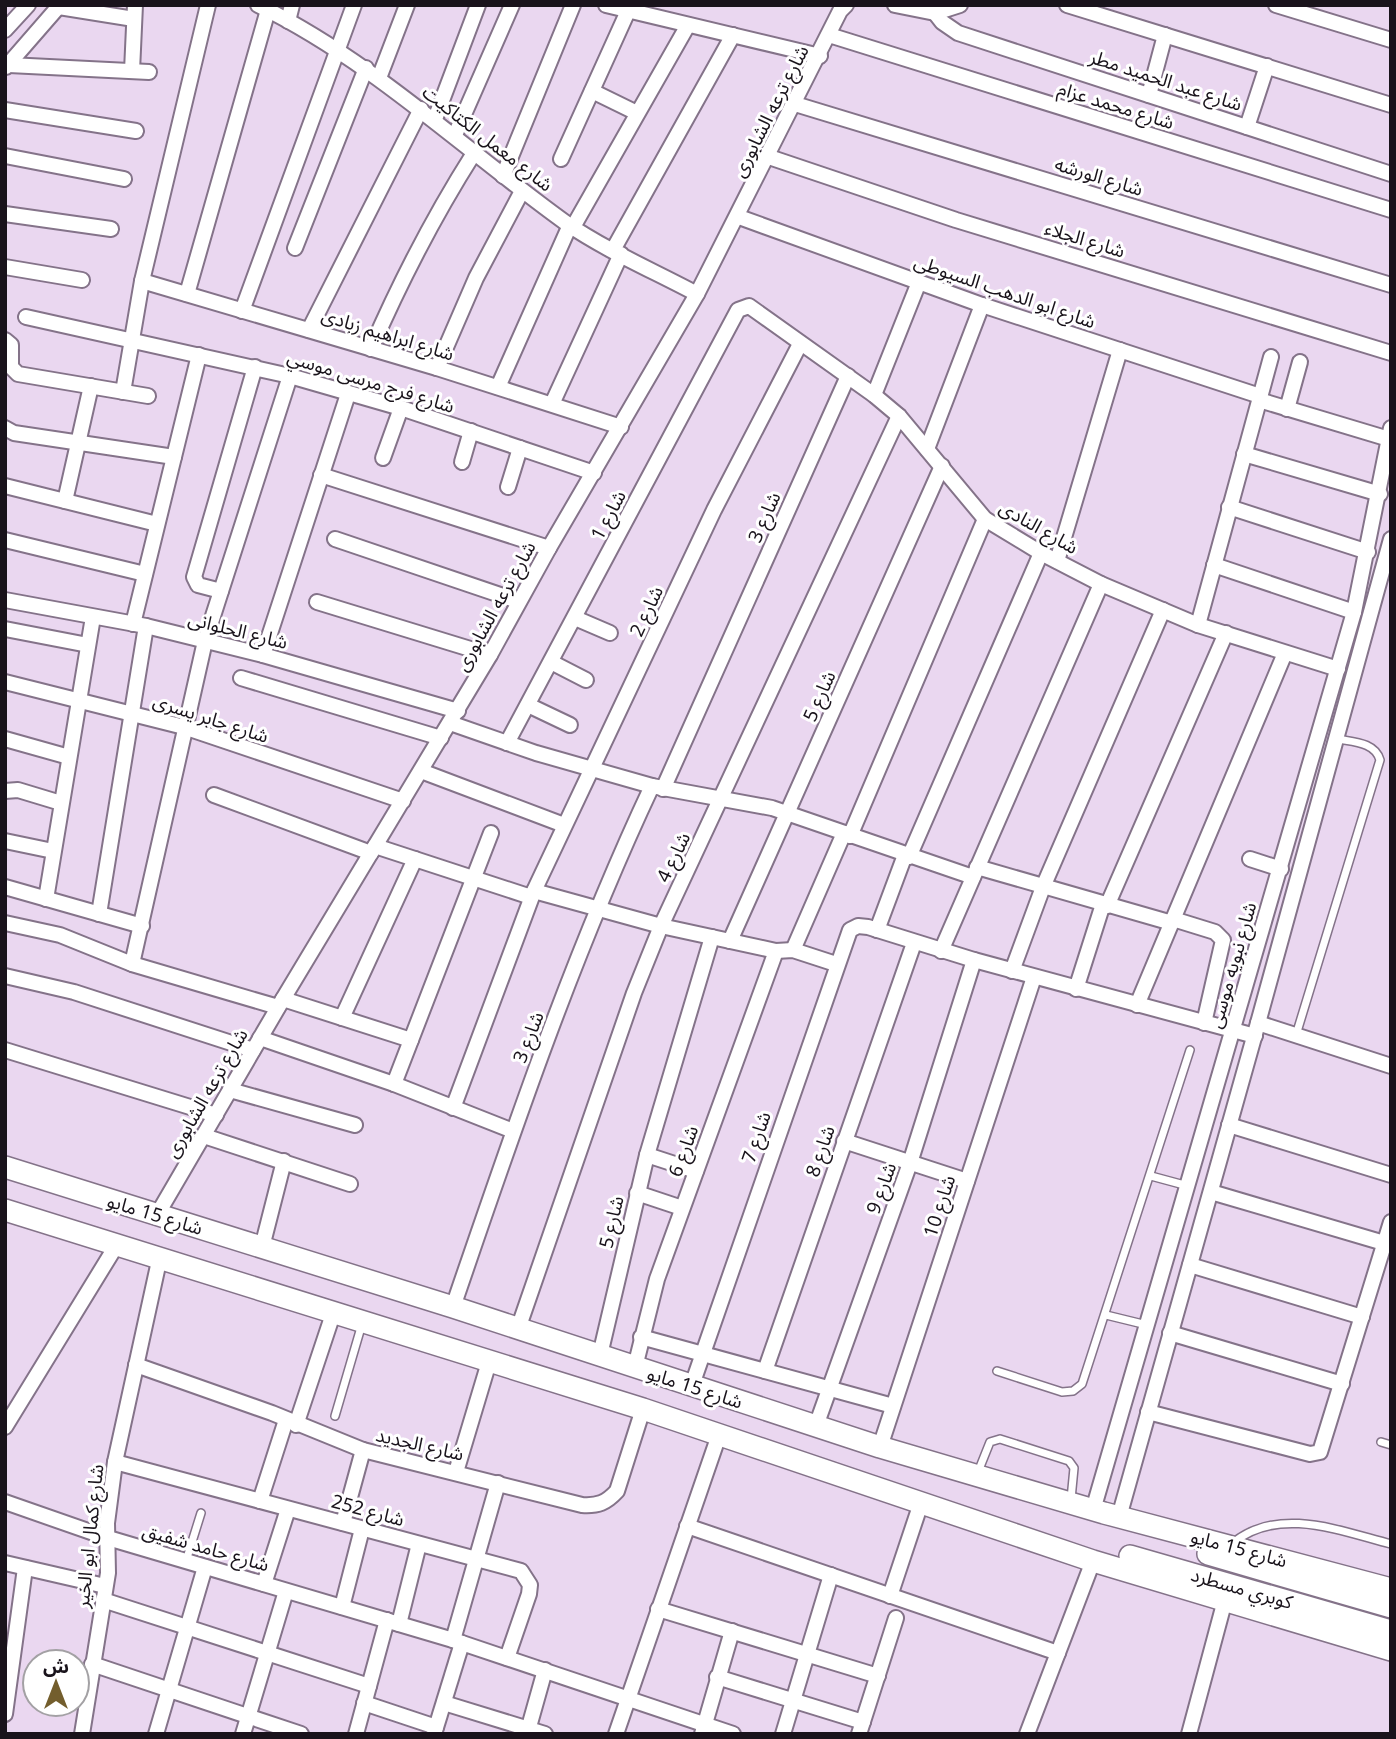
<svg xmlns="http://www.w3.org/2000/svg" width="1396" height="1739" viewBox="0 0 1396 1739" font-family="'Noto Sans','Noto Sans Arabic',sans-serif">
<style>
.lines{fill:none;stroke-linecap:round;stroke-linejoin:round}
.lane-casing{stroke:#847389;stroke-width:10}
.street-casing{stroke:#847389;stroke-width:18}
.secondary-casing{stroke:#847389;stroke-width:24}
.lane{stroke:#fff;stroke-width:7}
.street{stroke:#fff;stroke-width:14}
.secondary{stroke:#fff;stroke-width:21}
.labels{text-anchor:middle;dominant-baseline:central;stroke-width:6;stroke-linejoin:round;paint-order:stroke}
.street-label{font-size:19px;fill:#19131b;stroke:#fff}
</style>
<rect width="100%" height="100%" fill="#ead7f0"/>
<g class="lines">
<g class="lane-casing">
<g id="lane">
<path d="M1296 1035 1380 760C1375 742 1353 742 1338 739"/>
<path d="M1151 1176 1188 1186"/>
<path d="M1106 1315 1147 1325"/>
<path d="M997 1371 1062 1392 1073 1391 1082 1384 1190 1050"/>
<path d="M335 1416 362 1324"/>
<path d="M1381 1442 1391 1445"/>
<path d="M978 1472 990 1442 1000 1439 1069 1461 1074 1468 1071 1499"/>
<path d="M1234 1542C1280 1506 1340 1531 1391 1544"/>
<path d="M186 1561 201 1513"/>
</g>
</g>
<g class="street-casing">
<g id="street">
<path d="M258 5C374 62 463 149 566 223 607 251 654 271 697 294"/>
<path d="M606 5 820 56"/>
<path d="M895 5 935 13 960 5"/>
<path d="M1067 5 1391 105"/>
<path d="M1276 5 1391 40"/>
<path d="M59 7 134 19"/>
<path d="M935 13 942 22 958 33 1391 174"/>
<path d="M288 21 292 5"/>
<path d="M5 30 28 5"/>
<path d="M829 35 1391 210"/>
<path d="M9 65 149 72"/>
<path d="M6 67 60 5"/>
<path d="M132 71 135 5"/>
<path d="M379 78 407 5"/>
<path d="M592 91 637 113"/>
<path d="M1149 95 1165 35"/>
<path d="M795 104 1391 285"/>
<path d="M5 110 136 131"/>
<path d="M435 119 478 5"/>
<path d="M1247 127 1267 66"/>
<path d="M455 135 512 5"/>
<path d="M5 156 124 179"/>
<path d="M769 157 956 220 1391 353"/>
<path d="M561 159 628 11"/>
<path d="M503 176 573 5"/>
<path d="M5 214 111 229"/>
<path d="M739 217 982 305 1260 396"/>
<path d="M573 227 688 25"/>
<path d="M295 248 366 68"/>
<path d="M613 250 733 35"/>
<path d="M5 267 82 280"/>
<path d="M142 281 437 368 621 427"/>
<path d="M187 294 268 10"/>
<path d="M242 311 354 5"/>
<path d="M26 317 290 376 401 408 594 473"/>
<path d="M309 330 421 109"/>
<path d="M5 340 11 345V367L18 374 148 396"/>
<path d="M371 349C401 280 434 216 474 153"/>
<path d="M437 368 476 278 522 191"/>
<path d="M498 387 570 225"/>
<path d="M123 392 142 281 208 5"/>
<path d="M874 395 919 282"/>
<path d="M1259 400 1389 439"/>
<path d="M552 404 621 254"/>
<path d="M1287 409 1300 362"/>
<path d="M5 428 14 433 174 457"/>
<path d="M927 449 982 305"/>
<path d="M1244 454 1380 494"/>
<path d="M383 458 401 408"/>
<path d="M462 462 471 431"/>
<path d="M321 475 549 548"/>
<path d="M5 486 157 524"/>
<path d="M508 487 520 448"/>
<path d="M65 501 91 386"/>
<path d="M1229 507 1368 552"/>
<path d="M335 539 518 601"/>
<path d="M5 540 145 574"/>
<path d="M1057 561 1120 350"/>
<path d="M1214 565 1354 612"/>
<path d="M221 591 198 585 194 577 255 367"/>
<path d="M5 600 146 626 263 655 458 711"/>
<path d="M317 602 490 655"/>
<path d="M575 618 610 633"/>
<path d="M133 624 199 355"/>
<path d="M1198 625 1271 357"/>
<path d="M5 629 88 645"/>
<path d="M263 655 348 394"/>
<path d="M551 662 586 680"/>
<path d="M241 678 441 738"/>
<path d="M5 682 184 727 403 801"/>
<path d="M528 705 570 725"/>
<path d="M450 723 536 753 652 786 772 808 973 877"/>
<path d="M5 739 69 757"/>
<path d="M507 743 738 310 749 306 874 395 899 416 985 519 1041 553 1101 584 1198 625 1338 669"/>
<path d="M421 771 564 825"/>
<path d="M663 789 848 376"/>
<path d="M5 791 18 790 61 803"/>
<path d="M214 795 371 853"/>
<path d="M850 836 985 519"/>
<path d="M5 841 53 851"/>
<path d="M375 846 531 897"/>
<path d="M909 857 1041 553"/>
<path d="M1250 859 1281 869"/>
<path d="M977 867 1172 923"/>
<path d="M5 887 142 926"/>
<path d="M534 891 661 926 776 951 793 950 836 964"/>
<path d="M46 899 93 617"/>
<path d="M1107 906 1226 633"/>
<path d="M99 914 146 626"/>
<path d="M1173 919 1215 932 1223 940 1204 1023"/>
<path d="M5 923 60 935 132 964 278 1007"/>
<path d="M877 930 905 855"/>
<path d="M730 941 942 466"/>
<path d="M793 950 844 833"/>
<path d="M941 951 1101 584"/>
<path d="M132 964 205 641 290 376"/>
<path d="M1012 971 1043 887 1163 610"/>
<path d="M5 976 74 992 253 1050"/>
<path d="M1076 989 1103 904"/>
<path d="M283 999 411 1040"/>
<path d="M1137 1005 1285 653"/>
<path d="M342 1018 415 859"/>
<path d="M1258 1023 1391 1066"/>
<path d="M260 1038 394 1084 513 1131"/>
<path d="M5 1050 216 1115"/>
<path d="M394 1084 491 833"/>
<path d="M230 1090 355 1125"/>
<path d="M453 1108 534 891 714 510 800 344"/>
<path d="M1229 1125 1391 1175"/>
<path d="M204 1136 350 1184"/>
<path d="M844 1141 967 1181"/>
<path d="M647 1155 696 1171"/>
<path d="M1211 1192 1384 1243"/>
<path d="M637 1193 682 1208"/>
<path d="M157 1215 283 999 490 655 549 548 697 294 840 11 846 5"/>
<path d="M262 1247 284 1161"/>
<path d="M1190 1265 1362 1317"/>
<path d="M453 1307C513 1131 573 954 652 786"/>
<path d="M518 1329 634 993 661 926 899 416"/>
<path d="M1170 1333 1342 1384"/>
<path d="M641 1337 893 1406"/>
<path d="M600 1355 647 1155 712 937"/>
<path d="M136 1365 272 1413 363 1450 582 1505C598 1506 606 1503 617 1491L643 1409"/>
<path d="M635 1367 657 1279 776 951"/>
<path d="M765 1371 914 943"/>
<path d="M692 1385 850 930 858 926 868 927 974 960 1255 1036"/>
<path d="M1148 1412 1310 1454 1320 1452 1391 1222"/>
<path d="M296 1425 333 1314"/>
<path d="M816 1426 910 1163 974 960"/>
<path d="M5 1427 116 1246"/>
<path d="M880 1447 1034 977"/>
<path d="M115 1462 521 1571 530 1585 529 1594 507 1658"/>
<path d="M456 1472 489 1362"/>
<path d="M260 1501 286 1420"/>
<path d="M5 1502 108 1538 453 1640 733 1734"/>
<path d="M1093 1510 1354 612 1391 428"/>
<path d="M1119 1517 1258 1023 1391 539"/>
<path d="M343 1523 363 1450"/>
<path d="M687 1526 1058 1653"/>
<path d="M5 1563 105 1586"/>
<path d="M264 1584 288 1509"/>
<path d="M890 1596 921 1503"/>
<path d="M103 1600 369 1686"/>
<path d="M342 1607 362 1529"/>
<path d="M658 1609 878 1676"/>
<path d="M399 1624 419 1544"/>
<path d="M453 1640 498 1483"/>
<path d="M92 1664 301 1734"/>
<path d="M717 1677 863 1722"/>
<path d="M364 1703 436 1727"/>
<path d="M444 1703 545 1734"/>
<path d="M5 1714 25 1568"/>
<path d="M82 1734 108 1573 107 1523 115 1462 159 1261"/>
<path d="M156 1734 205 1567"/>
<path d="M243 1734 286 1591"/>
<path d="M356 1734 387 1620"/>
<path d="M434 1734 462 1643"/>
<path d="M527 1734 545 1670"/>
<path d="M616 1734 719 1435"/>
<path d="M702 1734 732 1631"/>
<path d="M783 1734 831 1575"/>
<path d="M859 1734 896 1618"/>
<path d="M1027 1734 1093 1561"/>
<path d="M1189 1734 1225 1600"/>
</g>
</g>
<g class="secondary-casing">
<g id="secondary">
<path d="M5 1167 453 1307 880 1447 1104 1513 1391 1589"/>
<path d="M5 1210 643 1409 1093 1561 1391 1650"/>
<path d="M1208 1554 1391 1607"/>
<path d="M1130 1556 1391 1631"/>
</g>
</g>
<use href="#lane" class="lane"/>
<use href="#street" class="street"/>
<use href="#secondary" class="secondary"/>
</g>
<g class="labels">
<g class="street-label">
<text transform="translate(1166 80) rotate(18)">شارع عبد الحميد مطر</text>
<text transform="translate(1116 105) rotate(17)">شارع محمد عزام</text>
<text transform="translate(770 111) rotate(-63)">شارع ترعه الشابورى</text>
<text transform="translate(488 138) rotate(38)">شارع معمل الكتاكيت</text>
<text transform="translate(1099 176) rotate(17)">شارع الورشه</text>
<text transform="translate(1085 239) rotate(17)">شارع الجلاء</text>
<text transform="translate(1005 291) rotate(19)">شارع ابو الدهب السيوطى</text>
<text transform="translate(388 334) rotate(17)">شارع ابراهيم زبادى</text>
<text transform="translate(371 381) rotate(17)">شارع فرج مرسى موسي</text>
<text transform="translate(608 515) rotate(-62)">شارع 1</text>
<text transform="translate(764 517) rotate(-66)">شارع 3</text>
<text transform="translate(1039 527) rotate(30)">شارع النادى</text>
<text transform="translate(495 606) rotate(-61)">شارع ترعه الشابورى</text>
<text transform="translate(646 611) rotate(-65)">شارع 2</text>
<text transform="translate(238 630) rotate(14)">شارع الحلوانى</text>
<text transform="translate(819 696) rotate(-66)">شارع 5</text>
<text transform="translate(211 718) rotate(18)">شارع جابر يسرى</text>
<text transform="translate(673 857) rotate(-64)">شارع 4</text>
<text transform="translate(1232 965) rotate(-74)">شارع نبويه موسى</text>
<text transform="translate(528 1037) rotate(-69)">شارع 3</text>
<text transform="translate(206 1093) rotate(-60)">شارع ترعه الشابورى</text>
<text transform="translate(756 1137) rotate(-71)">شارع 7</text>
<text transform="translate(683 1151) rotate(-70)">شارع 6</text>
<text transform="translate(820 1151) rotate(-71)">شارع 8</text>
<text transform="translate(881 1188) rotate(-70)">شارع 9</text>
<text transform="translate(939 1206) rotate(-72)">شارع 10</text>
<text transform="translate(155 1214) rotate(17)">شارع 15 مايو</text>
<text transform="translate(611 1222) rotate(-77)">شارع 5</text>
<text transform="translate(695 1387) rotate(18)">شارع 15 مايو</text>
<text transform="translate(420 1444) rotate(13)">شارع الجديد</text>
<text transform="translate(368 1510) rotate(15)">شارع 252</text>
<text transform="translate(89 1536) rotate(-84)">شارع كمال ابو الخير</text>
<text transform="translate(206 1547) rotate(16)">شارع حامد شفيق</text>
<text transform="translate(1239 1548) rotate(15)">شارع 15 مايو</text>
<text transform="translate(1242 1588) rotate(16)">كوبري مسطرد</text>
</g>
</g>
<rect width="1396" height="1739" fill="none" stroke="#19131b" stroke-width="14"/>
<g transform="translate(56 1683)"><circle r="33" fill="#ffffff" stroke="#a3a1a4" stroke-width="2"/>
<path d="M0-5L12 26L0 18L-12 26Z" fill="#735e2d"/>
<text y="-10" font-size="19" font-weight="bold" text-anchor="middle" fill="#19131b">ش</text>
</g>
</svg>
